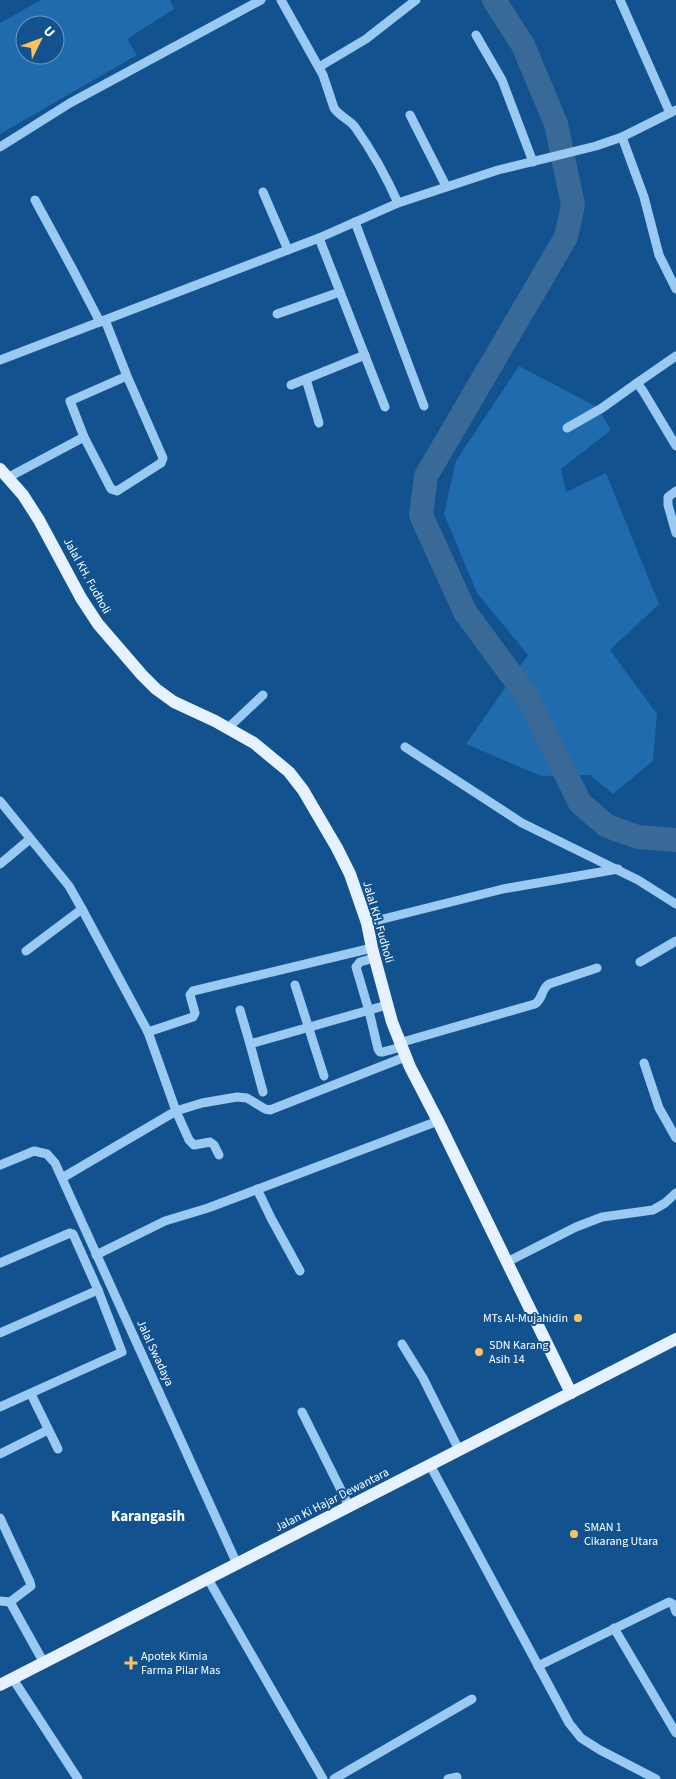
<svg xmlns="http://www.w3.org/2000/svg" width="676" height="1779" viewBox="0 0 676 1779" font-family="'Source Sans 3',sans-serif">
<style>
.green{fill:#1f6bad;fill-rule:evenodd}
.lines{fill:none;stroke-linecap:round;stroke-linejoin:round}
.river{stroke:#396996;stroke-width:24}
.minor{stroke:#9ac9f2;stroke-width:9}
.major{stroke:#e6f2ff;stroke-width:12}
.poi-dot{fill:#ffc25c;stroke:#11528f;stroke-width:2}
.labels{text-anchor:middle;dominant-baseline:central;stroke-width:4;stroke-linejoin:round;paint-order:stroke}
.street-label{font-size:12px;fill:#fff;stroke:#11528f}
.poi-label{font-size:12px;fill:#fff;stroke:#11528f;text-anchor:start}
.quarter-label{font-size:15px;font-weight:bold;fill:#fff;stroke:#11528f}
</style>
<rect width="100%" height="100%" fill="#11528f"/>
<g class="green">
<path d="M41 0H170L174 9 127 39 137 55 0 134V23ZM25 25H55V55H25Z"/>
<path d="M519 366 597 407 611 430 561 469 566 492 606 473 659 604 610 650 657 714 653 761 613 794 590 775 541 776 466 744 528 655 477 593 444 514 456 461Z"/>
</g>
<g class="lines">
<path class="river" d="M494 0 523 45 556 124 573 205 566 237 426 476 421 515 465 612 527 696 580 803 607 826 638 837 676 840"/>
<g class="minor">
<path d="M281 0 323 75 334 108C340 117 349 119 355 127 372 151 386 176 398 203"/>
<path d="M620 0 670 113"/>
<path d="M476 35 502 80 533 162"/>
<path d="M319 67 366 39 416 0"/>
<path d="M410 115 446 186"/>
<path d="M622 137 644 197 659 255 676 289"/>
<path d="M0 147 70 103 261 0"/>
<path d="M263 192 288 250"/>
<path d="M35 200 73 270 100 322"/>
<path d="M355 222 424 406"/>
<path d="M319 238 385 407"/>
<path d="M277 314 340 292"/>
<path d="M105 320 127 376 163 458 161 463 117 491 111 489 84 437 70 401 127 376"/>
<path d="M676 356 637 383 643 391 676 446"/>
<path d="M0 360 319 238 398 203 498 170 596 146 622 137 676 110"/>
<path d="M306 379 319 423"/>
<path d="M291 385 365 355"/>
<path d="M567 428 602 408 637 383"/>
<path d="M9 477 84 437"/>
<path d="M676 491 668 497V505L676 533"/>
<path d="M228 728 263 695"/>
<path d="M405 747 522 823 638 880 676 904"/>
<path d="M0 801 69 886 82 909 148 1032 176 1111 189 1140 194 1145 210 1142 214 1145 219 1155"/>
<path d="M0 864 30 839"/>
<path d="M367 923 503 889 618 869"/>
<path d="M26 951 82 909"/>
<path d="M374 958 360 962 356 967 369 1011 378 1049 380 1052H383L401 1047"/>
<path d="M640 962 676 941"/>
<path d="M295 985 324 1076"/>
<path d="M240 1010 250 1044"/>
<path d="M148 1032 193 1017 195 1013 190 995 193 991 372 948"/>
<path d="M399 1043 535 1004C543 999 541 989 549 984L597 968"/>
<path d="M644 1063 659 1108 676 1138"/>
<path d="M263 1092 250 1044 387 1005"/>
<path d="M0 1165 34 1151 47 1154 55 1163 237 1564"/>
<path d="M62 1178 176 1111 202 1103 237 1097 247 1098 265 1109 270 1110 405 1057"/>
<path d="M257 1189 271 1218 300 1271"/>
<path d="M96 1255 165 1221 208 1208 438 1121"/>
<path d="M507 1262 576 1227 602 1217 653 1210 665 1203 676 1193"/>
<path d="M0 1263 70 1233 73 1234 98 1290 122 1352 0 1407"/>
<path d="M0 1333 98 1290"/>
<path d="M402 1344 423 1378 459 1450"/>
<path d="M31 1394 58 1449"/>
<path d="M302 1412 349 1506"/>
<path d="M0 1454 48 1430"/>
<path d="M430 1465 569 1723 581 1738 600 1750 656 1779"/>
<path d="M0 1518 30 1582 31 1586 10 1602 0 1601"/>
<path d="M208 1579 323 1779"/>
<path d="M10 1602 44 1663"/>
<path d="M614 1628 676 1733"/>
<path d="M538 1666 669 1602 673 1604 676 1612"/>
<path d="M13 1679 78 1779"/>
<path d="M334 1779 472 1699"/>
<path d="M448 1779 457 1777"/>
</g>
<g class="major">
<path d="M0 469 23 495 39 520 81 598 98 624 142 675 156 689 174 702 215 721 254 743 289 772 303 790 337 848 350 874 367 923 372 948 392 1022 410 1067 438 1121 571 1393"/>
<path d="M0 1685 676 1339"/>
</g>
</g>
<g class="poi-dot">
<circle cx="578" cy="1318" r="5"/>
<circle cx="479" cy="1352" r="5"/>
<circle cx="574" cy="1534" r="5"/>
<path d="M128.5 1655.5h5v5h5v5h-5v5h-5v-5h-5v-5h5z"/>
</g>
<g class="labels">
<g class="street-label">
<text transform="translate(87 576) rotate(61)">Jalal KH. Fudholi</text>
<text transform="translate(378 922) rotate(74)">Jalal KH. Fudholi</text>
<text transform="translate(155 1353) rotate(65)">Jalal Swadaya</text>
<text transform="translate(332 1500) rotate(-27)">Jalan Ki Hajar Dewantara</text>
</g>
<g class="poi-label">
<text x="568" y="1318" text-anchor="end">MTs Al-Mujahidin</text>
<text x="489" y="1345">SDN Karang<tspan x="489" dy="14">Asih 14</tspan></text>
<text x="584" y="1527">SMAN 1<tspan x="584" dy="14">Cikarang Utara</tspan></text>
<text x="141" y="1656">Apotek Kimia<tspan x="141" dy="14">Farma Pilar Mas</tspan></text>
</g>
<g class="quarter-label">
<text x="148" y="1516">Karangasih</text>
</g>
</g>
<g transform="translate(40 40) rotate(48)"><circle r="24" fill="#11528f" stroke="#7097bc"/>
<path d="M0-4L9 19L0 12L-9 19Z" fill="#ffc25c"/>
<text y="-8" font-size="14" font-weight="bold" text-anchor="middle" fill="#ffffff">U</text>
</g>
</svg>
